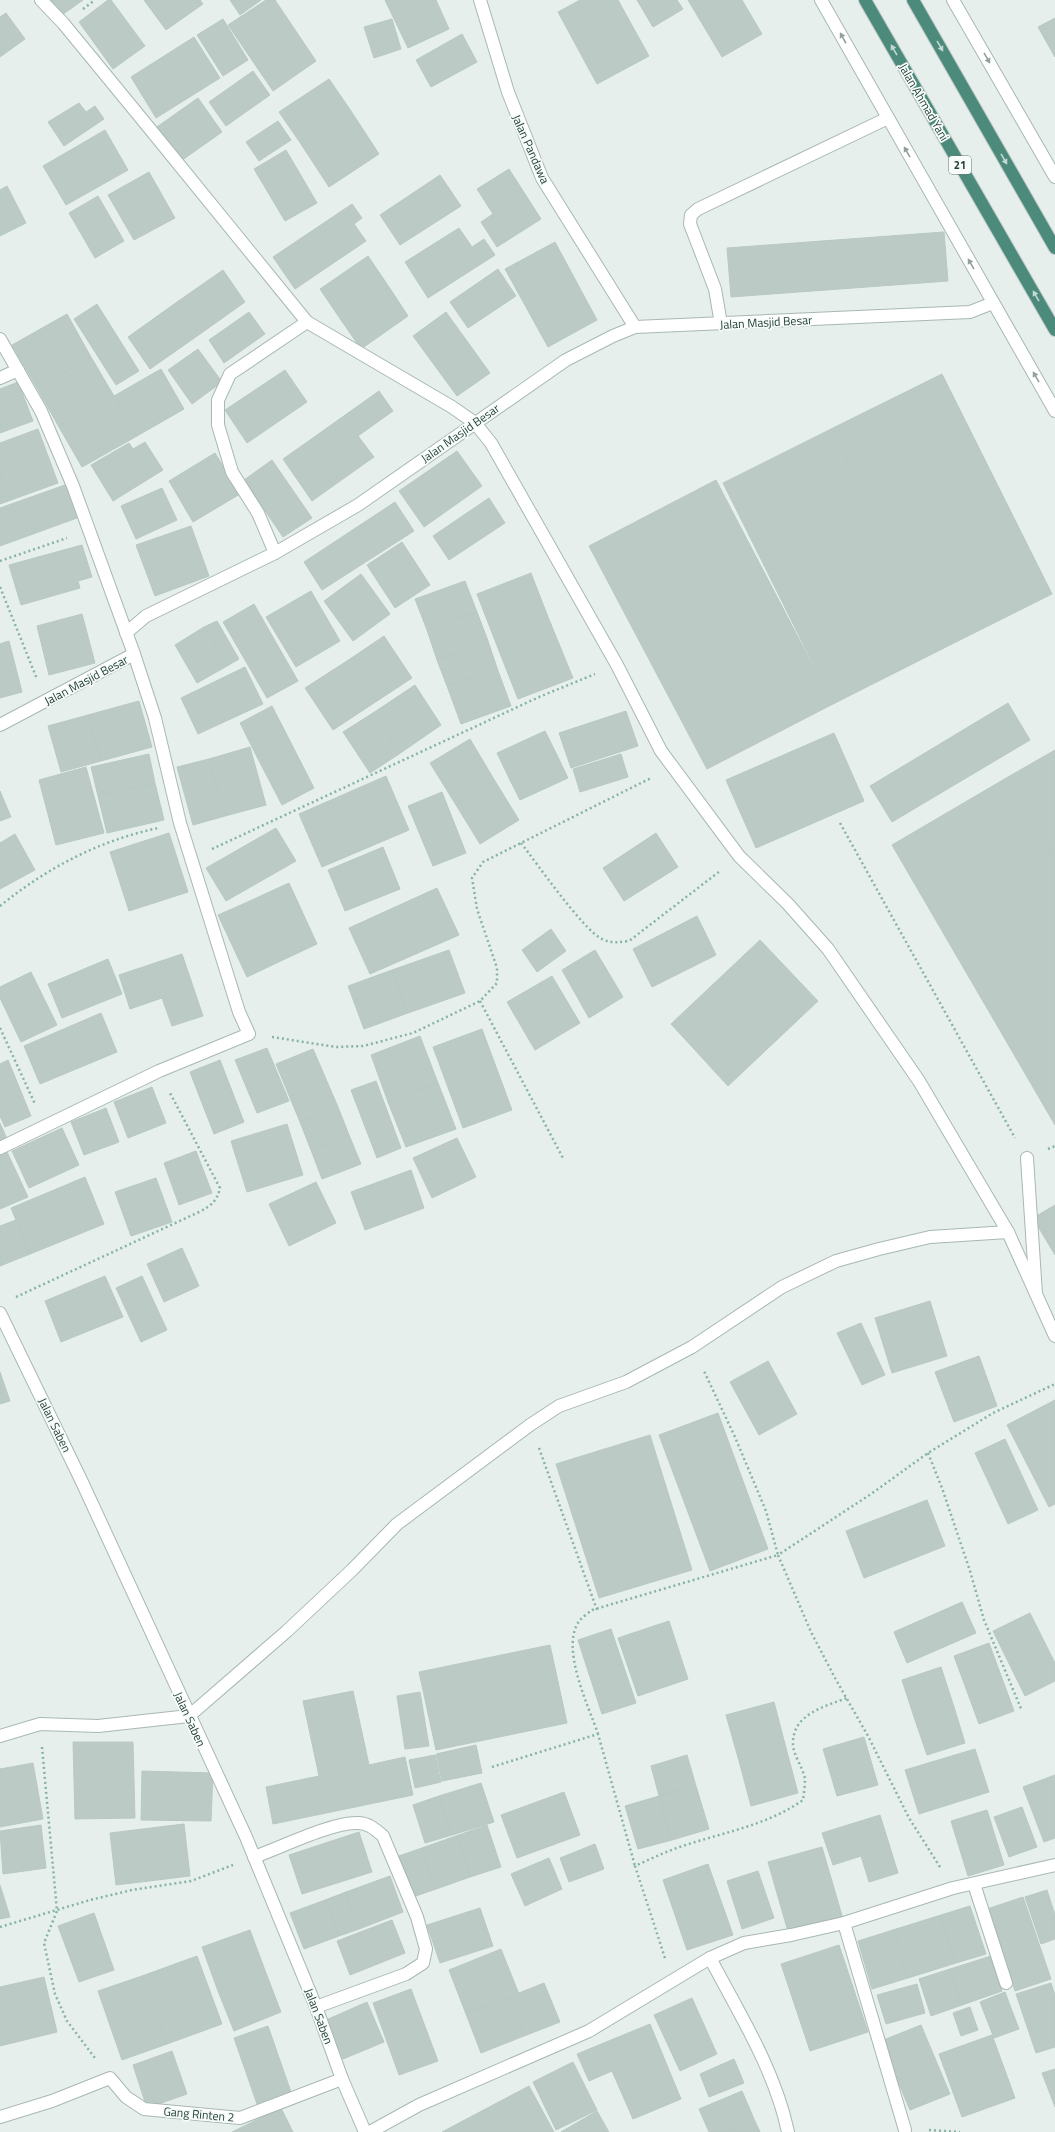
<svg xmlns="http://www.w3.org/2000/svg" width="1055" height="2132" viewBox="0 0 1055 2132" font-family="'Titillium Web',sans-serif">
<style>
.building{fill:#bbcac4;stroke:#b8c9c2}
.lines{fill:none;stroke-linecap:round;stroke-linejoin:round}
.service-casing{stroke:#a8b8b2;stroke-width:14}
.minor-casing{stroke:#a8b8b2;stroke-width:14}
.tertiary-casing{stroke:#a8b8b2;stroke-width:14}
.trunk-casing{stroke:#c2cac8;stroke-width:14}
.path{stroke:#86b3a5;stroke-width:2.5;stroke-dasharray:2 3;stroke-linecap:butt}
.service{stroke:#fff;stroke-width:12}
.minor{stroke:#fff;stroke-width:12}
.tertiary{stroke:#fff;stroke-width:12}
.trunk{stroke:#4c8a7c;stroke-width:12}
.oneway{fill:#92a09c}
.oneway2{fill:#c4d9d4}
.labels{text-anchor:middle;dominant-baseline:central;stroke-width:3.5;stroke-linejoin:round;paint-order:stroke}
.shield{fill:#f7fbf9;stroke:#637a73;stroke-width:1}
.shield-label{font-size:11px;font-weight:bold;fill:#24423a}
.street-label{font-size:12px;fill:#24423a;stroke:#f7fbf9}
</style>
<rect width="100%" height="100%" fill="#e6efeb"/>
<g class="building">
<path d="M51 0H83L62 15Z"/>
<path d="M108 0H111L145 46 113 69 79 22Z"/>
<path d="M144 0H200L203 4 166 30Z"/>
<path d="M230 0H261L240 15Z"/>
<path d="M266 0H275L316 61 273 91 228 25Z"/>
<path d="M385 0H436L449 29 408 48Z"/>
<path d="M580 0H618L649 56 597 84 558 12Z"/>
<path d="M637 0H677L683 9 653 27Z"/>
<path d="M688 0H742L762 34 722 57Z"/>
<path d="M6 13 25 39 0 57V17Z"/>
<path d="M1055 18V57L1038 27Z"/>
<path d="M223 19 248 60 223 76 197 35Z"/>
<path d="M392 19 401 49 374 58 364 27Z"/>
<path d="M462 34 477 62 431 87 416 60Z"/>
<path d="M194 37 220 78 156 118 131 77Z"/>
<path d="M253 71 270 95 226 126 209 102Z"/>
<path d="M329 79 349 108 299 141 279 112Z"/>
<path d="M198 98 222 132 178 163 154 129Z"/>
<path d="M79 103 86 112 95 106 104 119 64 146 48 122Z"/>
<path d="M349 108 379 154 329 187 299 141Z"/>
<path d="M278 121 291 140 259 161 246 142Z"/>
<path d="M105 130 128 170 66 205 43 166Z"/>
<path d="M286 150 317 203 285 221 254 169Z"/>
<path d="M509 169 541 219 497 247 481 222 493 214 477 189Z"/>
<path d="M149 172 175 218 134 240 108 195Z"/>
<path d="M440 175 461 206 400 245 380 215Z"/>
<path d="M7 186 26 223 0 236V190Z"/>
<path d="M98 196 124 241 95 258 69 213Z"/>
<path d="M352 204 362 218 354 224 366 241 295 289 273 257Z"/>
<path d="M459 228 472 247 484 239 495 255 428 298 405 262Z"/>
<path d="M944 232 948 281 731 297 727 248Z"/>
<path d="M555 242 597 320 548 347 505 269Z"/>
<path d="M368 256 389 287 341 320 320 289Z"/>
<path d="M498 269 516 296 468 328 450 302Z"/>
<path d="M223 270 245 302 200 334 177 302Z"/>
<path d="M389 287 408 316 361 349 341 320Z"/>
<path d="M177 302 200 334 150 369 128 337Z"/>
<path d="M97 304 139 371 116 385 74 319Z"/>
<path d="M249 312 265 334 224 363 209 340Z"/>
<path d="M446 312 490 373 457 396 413 336Z"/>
<path d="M67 314 91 357 37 388 12 345Z"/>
<path d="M198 349 222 382 192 404 168 370Z"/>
<path d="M91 357 114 396 59 427 37 388Z"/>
<path d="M161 369 184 409 137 436 114 396Z"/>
<path d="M285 370 307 402 247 443 225 410Z"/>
<path d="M942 374 1052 594 942 649 831 429Z"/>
<path d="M18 382 33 421 0 433V389Z"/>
<path d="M379 391 393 411 358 436 374 457 340 481 310 440Z"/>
<path d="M114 396 137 436 82 467 59 427Z"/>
<path d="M38 429 58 483 11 500 0 470V443Z"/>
<path d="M831 429 942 649 833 704 723 483Z"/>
<path d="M310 440 340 481 312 501 283 459Z"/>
<path d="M145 442 163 470 113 501 91 465 129 443 133 449Z"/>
<path d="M457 451 482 486 424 527 399 491Z"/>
<path d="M215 453 240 494 193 522 169 481Z"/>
<path d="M272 460 312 518 283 537 244 480Z"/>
<path d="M0 470 11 500 0 504Z"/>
<path d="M716 480 833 704 707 769 589 546Z"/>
<path d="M65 485 77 518 0 546V508Z"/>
<path d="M162 488 177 520 136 539 121 506Z"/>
<path d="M489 498 505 523 449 560 433 536Z"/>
<path d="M395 502 414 531 322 590 304 562Z"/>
<path d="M191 526 209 576 155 596 136 545Z"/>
<path d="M402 542 430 585 395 608 367 565Z"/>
<path d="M82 545 92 577 78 581 80 588 21 605 9 565Z"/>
<path d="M531 573 548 617 494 638 477 594Z"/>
<path d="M361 574 390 614 353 641 324 601Z"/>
<path d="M465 581 477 612 427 630 415 599Z"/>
<path d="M311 591 340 641 296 667 266 617Z"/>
<path d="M254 604 298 681 267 698 223 622Z"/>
<path d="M477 612 488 641 437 660 427 630Z"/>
<path d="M82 614 95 663 49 675 37 626Z"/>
<path d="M548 617 573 678 518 699 494 638Z"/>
<path d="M217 621 239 659 227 666 204 627Z"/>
<path d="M204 627 227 666 197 683 175 645Z"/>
<path d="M384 636 412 678 377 701 350 659Z"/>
<path d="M9 641 22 692 0 698V644Z"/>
<path d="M488 641 497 668 447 686 437 660Z"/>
<path d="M350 659 377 701 333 730 305 688Z"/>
<path d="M245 667 263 704 198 734 181 698Z"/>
<path d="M497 668 511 706 461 724 447 686Z"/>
<path d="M415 685 441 725 399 754 373 713Z"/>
<path d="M139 701 152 747 101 761 88 715Z"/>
<path d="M1008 703 1030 740 892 822 870 786Z"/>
<path d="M272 706 290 741 257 757 240 723Z"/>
<path d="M626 711 638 746 571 768 559 733Z"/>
<path d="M373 713 399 754 370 773 343 732Z"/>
<path d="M88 715 101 761 61 772 48 726Z"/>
<path d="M545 731 557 755 509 778 497 753Z"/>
<path d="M834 733 864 801 756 848 726 780Z"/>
<path d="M470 739 495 781 456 805 430 763Z"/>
<path d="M290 741 314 788 282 805 257 757Z"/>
<path d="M250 747 266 805 225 816 209 759Z"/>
<path d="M1055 750V858L1008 777Z"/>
<path d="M149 754 155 783 98 796 91 767Z"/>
<path d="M621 754 628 777 580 792 573 769Z"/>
<path d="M557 755 568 778 520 800 509 778Z"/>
<path d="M209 759 225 816 193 825 177 767Z"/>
<path d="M86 767 104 833 56 845 39 780Z"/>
<path d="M386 776 409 830 322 867 299 814Z"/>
<path d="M1008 777 1055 858V1125L892 845Z"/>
<path d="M495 781 519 820 480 844 456 805Z"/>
<path d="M155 783 164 820 107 833 98 796Z"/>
<path d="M0 791 11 817 0 821Z"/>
<path d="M442 792 466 853 433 866 408 806Z"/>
<path d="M276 828 296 861 226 901 206 868Z"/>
<path d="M169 833 188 892 129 911 110 852Z"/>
<path d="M656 833 678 867 624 901 603 868Z"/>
<path d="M15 834 35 870 0 889V843Z"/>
<path d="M383 847 400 889 345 911 328 870Z"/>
<path d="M289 883 317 944 270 966 241 905Z"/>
<path d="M437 888 459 935 370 974 349 928Z"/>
<path d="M241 905 270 966 247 977 218 915Z"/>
<path d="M697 916 716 955 652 987 633 949Z"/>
<path d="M551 929 566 951 537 972 522 950Z"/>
<path d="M760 940 818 1001 728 1086 671 1024Z"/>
<path d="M449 950 465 993 408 1013 392 970Z"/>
<path d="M595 950 623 997 589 1018 562 970Z"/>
<path d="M182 954 203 1016 172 1026 162 998 130 1009 119 975Z"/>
<path d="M108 959 122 994 62 1018 48 984Z"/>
<path d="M392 970 408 1013 364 1029 348 986Z"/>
<path d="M31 972 57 1025 21 1042 0 998V987Z"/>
<path d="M552 976 580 1023 535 1050 507 1002Z"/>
<path d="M101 1013 117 1052 40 1084 24 1046Z"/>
<path d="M482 1029 512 1110 463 1128 433 1047Z"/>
<path d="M420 1036 438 1083 388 1102 371 1055Z"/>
<path d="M267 1048 289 1101 257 1113 235 1060Z"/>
<path d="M313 1049 338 1107 300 1122 276 1064Z"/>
<path d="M8 1060 31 1116 5 1127 0 1116V1064Z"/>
<path d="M220 1060 244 1122 214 1134 190 1072Z"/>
<path d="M376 1081 401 1148 377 1158 351 1090Z"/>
<path d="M438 1083 456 1129 406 1147 388 1102Z"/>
<path d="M152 1087 166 1123 128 1138 114 1102Z"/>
<path d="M338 1107 349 1135 311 1150 300 1122Z"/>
<path d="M106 1108 119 1142 84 1155 71 1122Z"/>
<path d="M0 1123 7 1139 0 1142Z"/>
<path d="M287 1124 303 1175 247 1192 231 1141Z"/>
<path d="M62 1128 79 1165 29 1188 12 1151Z"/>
<path d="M349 1135 361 1164 322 1179 311 1150Z"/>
<path d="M457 1138 476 1177 432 1198 413 1158Z"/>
<path d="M196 1151 212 1193 179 1205 164 1163Z"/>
<path d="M7 1152 28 1197 0 1209V1155Z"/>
<path d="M411 1170 424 1208 365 1230 351 1192Z"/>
<path d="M85 1177 104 1224 30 1254 11 1208Z"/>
<path d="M156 1178 172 1222 131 1236 115 1192Z"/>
<path d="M316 1182 336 1223 289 1246 269 1204Z"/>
<path d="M1055 1205V1255L1033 1218Z"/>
<path d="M16 1220 30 1254 0 1266V1226Z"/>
<path d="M182 1248 199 1286 164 1302 147 1264Z"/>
<path d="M105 1276 123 1317 61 1342 45 1301Z"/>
<path d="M142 1276 167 1330 141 1342 116 1288Z"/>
<path d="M930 1301 947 1356 892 1373 875 1318Z"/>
<path d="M861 1323 885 1375 862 1385 837 1333Z"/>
<path d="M979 1356 997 1406 954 1422 935 1372Z"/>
<path d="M768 1361 797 1414 759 1435 730 1382Z"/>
<path d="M0 1372 10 1401 0 1404Z"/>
<path d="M1055 1400V1504L1049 1507 1007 1425Z"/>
<path d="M718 1413 768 1549 710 1571 659 1435Z"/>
<path d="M650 1435 692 1570 599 1598 556 1464Z"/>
<path d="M1005 1439 1038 1510 1008 1524 975 1453Z"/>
<path d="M927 1500 945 1546 864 1578 846 1531Z"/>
<path d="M962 1602 976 1633 907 1663 894 1632Z"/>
<path d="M1030 1613 1055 1663V1681L1025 1696 993 1631Z"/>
<path d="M669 1621 688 1679 638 1696 618 1638Z"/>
<path d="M611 1629 636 1703 602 1714 578 1640Z"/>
<path d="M989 1643 1014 1711 979 1724 954 1656Z"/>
<path d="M550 1645 567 1723 436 1750 419 1672Z"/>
<path d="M941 1667 954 1707 915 1720 902 1680Z"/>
<path d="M353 1691 369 1765 405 1757 413 1795 273 1824 266 1787 319 1776 303 1701Z"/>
<path d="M420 1692 429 1746 405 1749 397 1696Z"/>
<path d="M774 1702 786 1748 739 1761 726 1715Z"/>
<path d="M954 1707 965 1743 927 1755 915 1720Z"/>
<path d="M864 1737 878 1785 837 1796 823 1749Z"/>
<path d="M73 1742H133L135 1818 75 1819Z"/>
<path d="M476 1745 482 1773 442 1781 436 1754Z"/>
<path d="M786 1748 798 1793 751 1806 739 1761Z"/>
<path d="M975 1749 989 1792 919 1814 905 1770Z"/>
<path d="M435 1755 441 1782 415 1788 409 1760Z"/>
<path d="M687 1755 696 1786 659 1796 651 1766Z"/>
<path d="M33 1763 43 1819 0 1827V1769Z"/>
<path d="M142 1771 213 1773 211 1821 141 1820Z"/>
<path d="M1055 1775V1838L1044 1842 1023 1787Z"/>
<path d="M481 1783 494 1822 452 1835 439 1796Z"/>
<path d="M696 1786 709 1829 672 1840 659 1796Z"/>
<path d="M564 1792 580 1835 517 1858 501 1815Z"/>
<path d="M439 1796 452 1835 425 1843 413 1805Z"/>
<path d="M659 1796 672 1840 638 1849 625 1806Z"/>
<path d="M1022 1807 1037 1847 1009 1857 994 1817Z"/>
<path d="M987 1810 1004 1865 968 1876 951 1821Z"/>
<path d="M880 1815 898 1873 869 1882 861 1856 833 1865 822 1833Z"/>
<path d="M184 1824 190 1876 116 1885 110 1833Z"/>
<path d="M41 1825 46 1868 3 1874 0 1831Z"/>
<path d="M487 1825 501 1867 470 1877 456 1836Z"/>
<path d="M359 1832 372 1872 302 1894 289 1855Z"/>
<path d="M456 1836 470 1877 436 1889 422 1848Z"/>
<path d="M595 1844 604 1869 569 1882 560 1858Z"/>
<path d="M822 1847 843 1919 789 1935 768 1862Z"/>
<path d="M422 1848 436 1889 410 1898 396 1857Z"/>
<path d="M549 1858 562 1889 525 1906 511 1874Z"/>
<path d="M708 1864 733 1935 687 1950 663 1880Z"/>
<path d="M758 1871 774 1918 742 1929 727 1881Z"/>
<path d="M390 1876 403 1912 359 1929 346 1892Z"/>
<path d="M0 1885 10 1917 0 1919Z"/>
<path d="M1047 1890 1055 1915V1939L1041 1944 1025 1897Z"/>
<path d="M346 1892 359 1929 339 1936 325 1900Z"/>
<path d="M1023 1897 1051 1979 1015 1991 987 1909Z"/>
<path d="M325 1900 339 1936 304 1949 290 1913Z"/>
<path d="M970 1906 986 1954 956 1963 941 1915Z"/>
<path d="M480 1908 493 1946 440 1963 427 1925Z"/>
<path d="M94 1913 114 1970 79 1982 58 1926Z"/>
<path d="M941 1915 956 1963 908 1978 893 1930Z"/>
<path d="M392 1920 405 1953 350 1975 337 1941Z"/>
<path d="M250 1930 266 1973 218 1991 202 1947Z"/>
<path d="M893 1930 908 1978 872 1989 858 1941Z"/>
<path d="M839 1945 853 1987 795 2006 781 1964Z"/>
<path d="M501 1949 519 1994 466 2014 449 1970Z"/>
<path d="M197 1956 222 2024 167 2044 142 1976Z"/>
<path d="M991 1956 1002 1991 962 2005 950 1969Z"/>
<path d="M950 1969 962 2005 931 2016 919 1979Z"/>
<path d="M266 1973 281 2012 234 2031 218 1991Z"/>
<path d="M142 1976 167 2044 122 2060 98 1991Z"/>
<path d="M44 1977 57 2032 0 2046V1987Z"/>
<path d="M544 1983 560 2022 524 2036 509 1997Z"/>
<path d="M1051 1983 1055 1995V2047L1036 2053 1016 1994Z"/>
<path d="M917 1984 925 2013 886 2024 877 1995Z"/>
<path d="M853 1987 868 2032 810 2051 795 2006Z"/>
<path d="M411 1989 438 2061 399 2075 373 2003Z"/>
<path d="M1005 1992 1019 2029 994 2038 980 2002Z"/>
<path d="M509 1997 524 2036 481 2053 466 2014Z"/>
<path d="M692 1998 717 2054 680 2071 654 2015Z"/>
<path d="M367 2002 384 2042 343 2059 326 2020Z"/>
<path d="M970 2007 978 2030 961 2036 953 2013Z"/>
<path d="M650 2024 681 2099 633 2119 612 2071 589 2081 577 2054Z"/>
<path d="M921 2025 950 2094 910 2110 881 2041Z"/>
<path d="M268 2026 291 2092 257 2104 234 2038Z"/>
<path d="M992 2035 1015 2098 962 2117 939 2054Z"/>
<path d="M172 2051 187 2094 147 2108 133 2065Z"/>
<path d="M734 2059 744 2083 709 2097 700 2074Z"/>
<path d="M573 2062 597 2110 556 2130 533 2082Z"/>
<path d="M1055 2069V2107L1042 2073Z"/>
<path d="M529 2086 554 2132H442Z"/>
<path d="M742 2091 754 2119 725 2132H709L699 2109Z"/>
<path d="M281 2108 293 2132H232Z"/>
<path d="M597 2111 609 2132H561Z"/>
<path d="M754 2119 760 2132H725Z"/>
</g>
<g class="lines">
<g class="service-casing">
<g id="service">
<path d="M721 324 715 289 690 224 691 215 698 209 888 118"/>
<path d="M1027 1158 1036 1294"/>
<path d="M974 1884 1006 1983"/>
<path d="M844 1923 905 2130"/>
</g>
</g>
<g class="minor-casing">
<g id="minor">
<path d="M41 0 63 23 150 129 307 322 452 407 475 423 491 443 617 665 661 751 739 856 788 904 828 949 919 1081 1008 1232 1055 1336"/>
<path d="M480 0 508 92 542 178 635 327"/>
<path d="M0 339 41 411 73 486 134 654 0 725"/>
<path d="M0 378 18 370"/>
<path d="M275 553 258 513 232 472 218 425V400L230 374 307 322"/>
<path d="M126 633 146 616 275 553 358 505 566 360 613 336 635 327 970 312 993 303"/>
<path d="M0 1148 159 1071 249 1034 239 1012 180 823 155 718 134 654"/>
<path d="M0 1313 82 1482 246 1837 316 2007 342 2079 365 2132"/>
<path d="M0 1736 40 1724 98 1726 189 1716 287 1631 352 1570 397 1524 530 1425 559 1406 626 1382 692 1347 782 1287 836 1261 879 1249 930 1237 1008 1232"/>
<path d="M254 1857C280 1848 330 1823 356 1823 367 1822 375 1829 383 1836L417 1917 426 1949 423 1963 406 1974 316 2007"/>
<path d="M710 1958C739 2013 775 2070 788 2132"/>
<path d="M0 2117 52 2101 110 2078 126 2097 144 2109 240 2118 342 2079"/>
<path d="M370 2132 419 2105 589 2031 710 1958 744 1943 791 1935 844 1923 953 1888 1055 1865"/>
</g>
</g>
<g class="tertiary-casing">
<g id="tertiary">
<path d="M821 0 1055 411"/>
<path d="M953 0 1055 177"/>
</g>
</g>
<g class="trunk-casing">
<g id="trunk">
<path d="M865 0 1055 330"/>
<path d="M913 0 1055 248"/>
</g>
</g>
<g class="path">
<path d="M83 9 95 0"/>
<path d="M0 561 67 538"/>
<path d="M0 587 37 679"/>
<path d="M840 823 1015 1138"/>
<path d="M521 843C536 862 583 930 602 939 612 944 619 942 629 941L720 871"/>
<path d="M212 849 539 697 595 674"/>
<path d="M0 906C47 868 98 841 158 828"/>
<path d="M480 1001 564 1160"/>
<path d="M0 1028 35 1104"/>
<path d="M272 1037 336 1047 363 1046 413 1033 480 1001 497 983V968L477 909 472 878 483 862 651 778"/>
<path d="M1048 1149 1055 1146"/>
<path d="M16 1297 199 1212C211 1206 217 1201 220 1188L169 1091"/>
<path d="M539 1448 597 1610"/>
<path d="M928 1453 942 1488 970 1571 984 1620 1022 1711"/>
<path d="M598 1734C589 1707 559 1646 580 1620 583 1617 588 1613 592 1610L778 1555 766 1511 735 1437 703 1369"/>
<path d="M42 1747 57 1911 44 1943 55 1994 67 2021 95 2058"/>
<path d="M492 1767 598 1734 635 1866"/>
<path d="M940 1867 909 1818 868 1736 835 1678 811 1632 778 1555 871 1494 928 1453 993 1413 1055 1384"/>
<path d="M0 1927 90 1900 132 1890 191 1881 233 1865"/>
<path d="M665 1958 635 1866C648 1860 661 1854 674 1849 718 1833 765 1827 803 1800 804 1793 805 1785 805 1779 803 1767 793 1755 793 1744 792 1714 826 1706 847 1698"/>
<path d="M929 2130 960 2132"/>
</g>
<use href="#service" class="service"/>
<use href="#minor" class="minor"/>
<use href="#tertiary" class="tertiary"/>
<use href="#trunk" class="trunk"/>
</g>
<defs><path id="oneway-solid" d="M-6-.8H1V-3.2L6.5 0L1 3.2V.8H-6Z"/></defs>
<g class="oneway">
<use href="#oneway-solid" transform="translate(843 38) rotate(-119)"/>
<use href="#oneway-solid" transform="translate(987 58) rotate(60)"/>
<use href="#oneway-solid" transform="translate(907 152) rotate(-120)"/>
<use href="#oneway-solid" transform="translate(971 264) rotate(-120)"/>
<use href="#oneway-solid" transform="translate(1036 377) rotate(-120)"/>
</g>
<g class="oneway2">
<use href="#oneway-solid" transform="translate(940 46) rotate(60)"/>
<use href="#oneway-solid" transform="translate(894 50) rotate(-120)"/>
<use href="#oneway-solid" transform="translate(1004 159) rotate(60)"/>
<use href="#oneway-solid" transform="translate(1036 296) rotate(-120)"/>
</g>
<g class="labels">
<rect class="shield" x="949" y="156" width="22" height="18" rx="3"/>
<g class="shield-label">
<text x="960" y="165">21</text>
</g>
<g class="street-label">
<text transform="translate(924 102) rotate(60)">Jalan Ahmad Yani</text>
<text transform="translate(531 149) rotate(66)">Jalan Pandawa</text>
<text transform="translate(766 322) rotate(-3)">Jalan Masjid Besar</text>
<text transform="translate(460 433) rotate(-35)">Jalan Masjid Besar</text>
<text transform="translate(86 680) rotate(-28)">Jalan Masjid Besar</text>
<text transform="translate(55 1425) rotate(64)">Jalan Saben</text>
<text transform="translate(190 1719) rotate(65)">Jalan Saben</text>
<text transform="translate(319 2016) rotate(69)">Jalan Saben</text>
<text transform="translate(199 2114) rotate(5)">Gang Rinten 2</text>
</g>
</g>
</svg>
